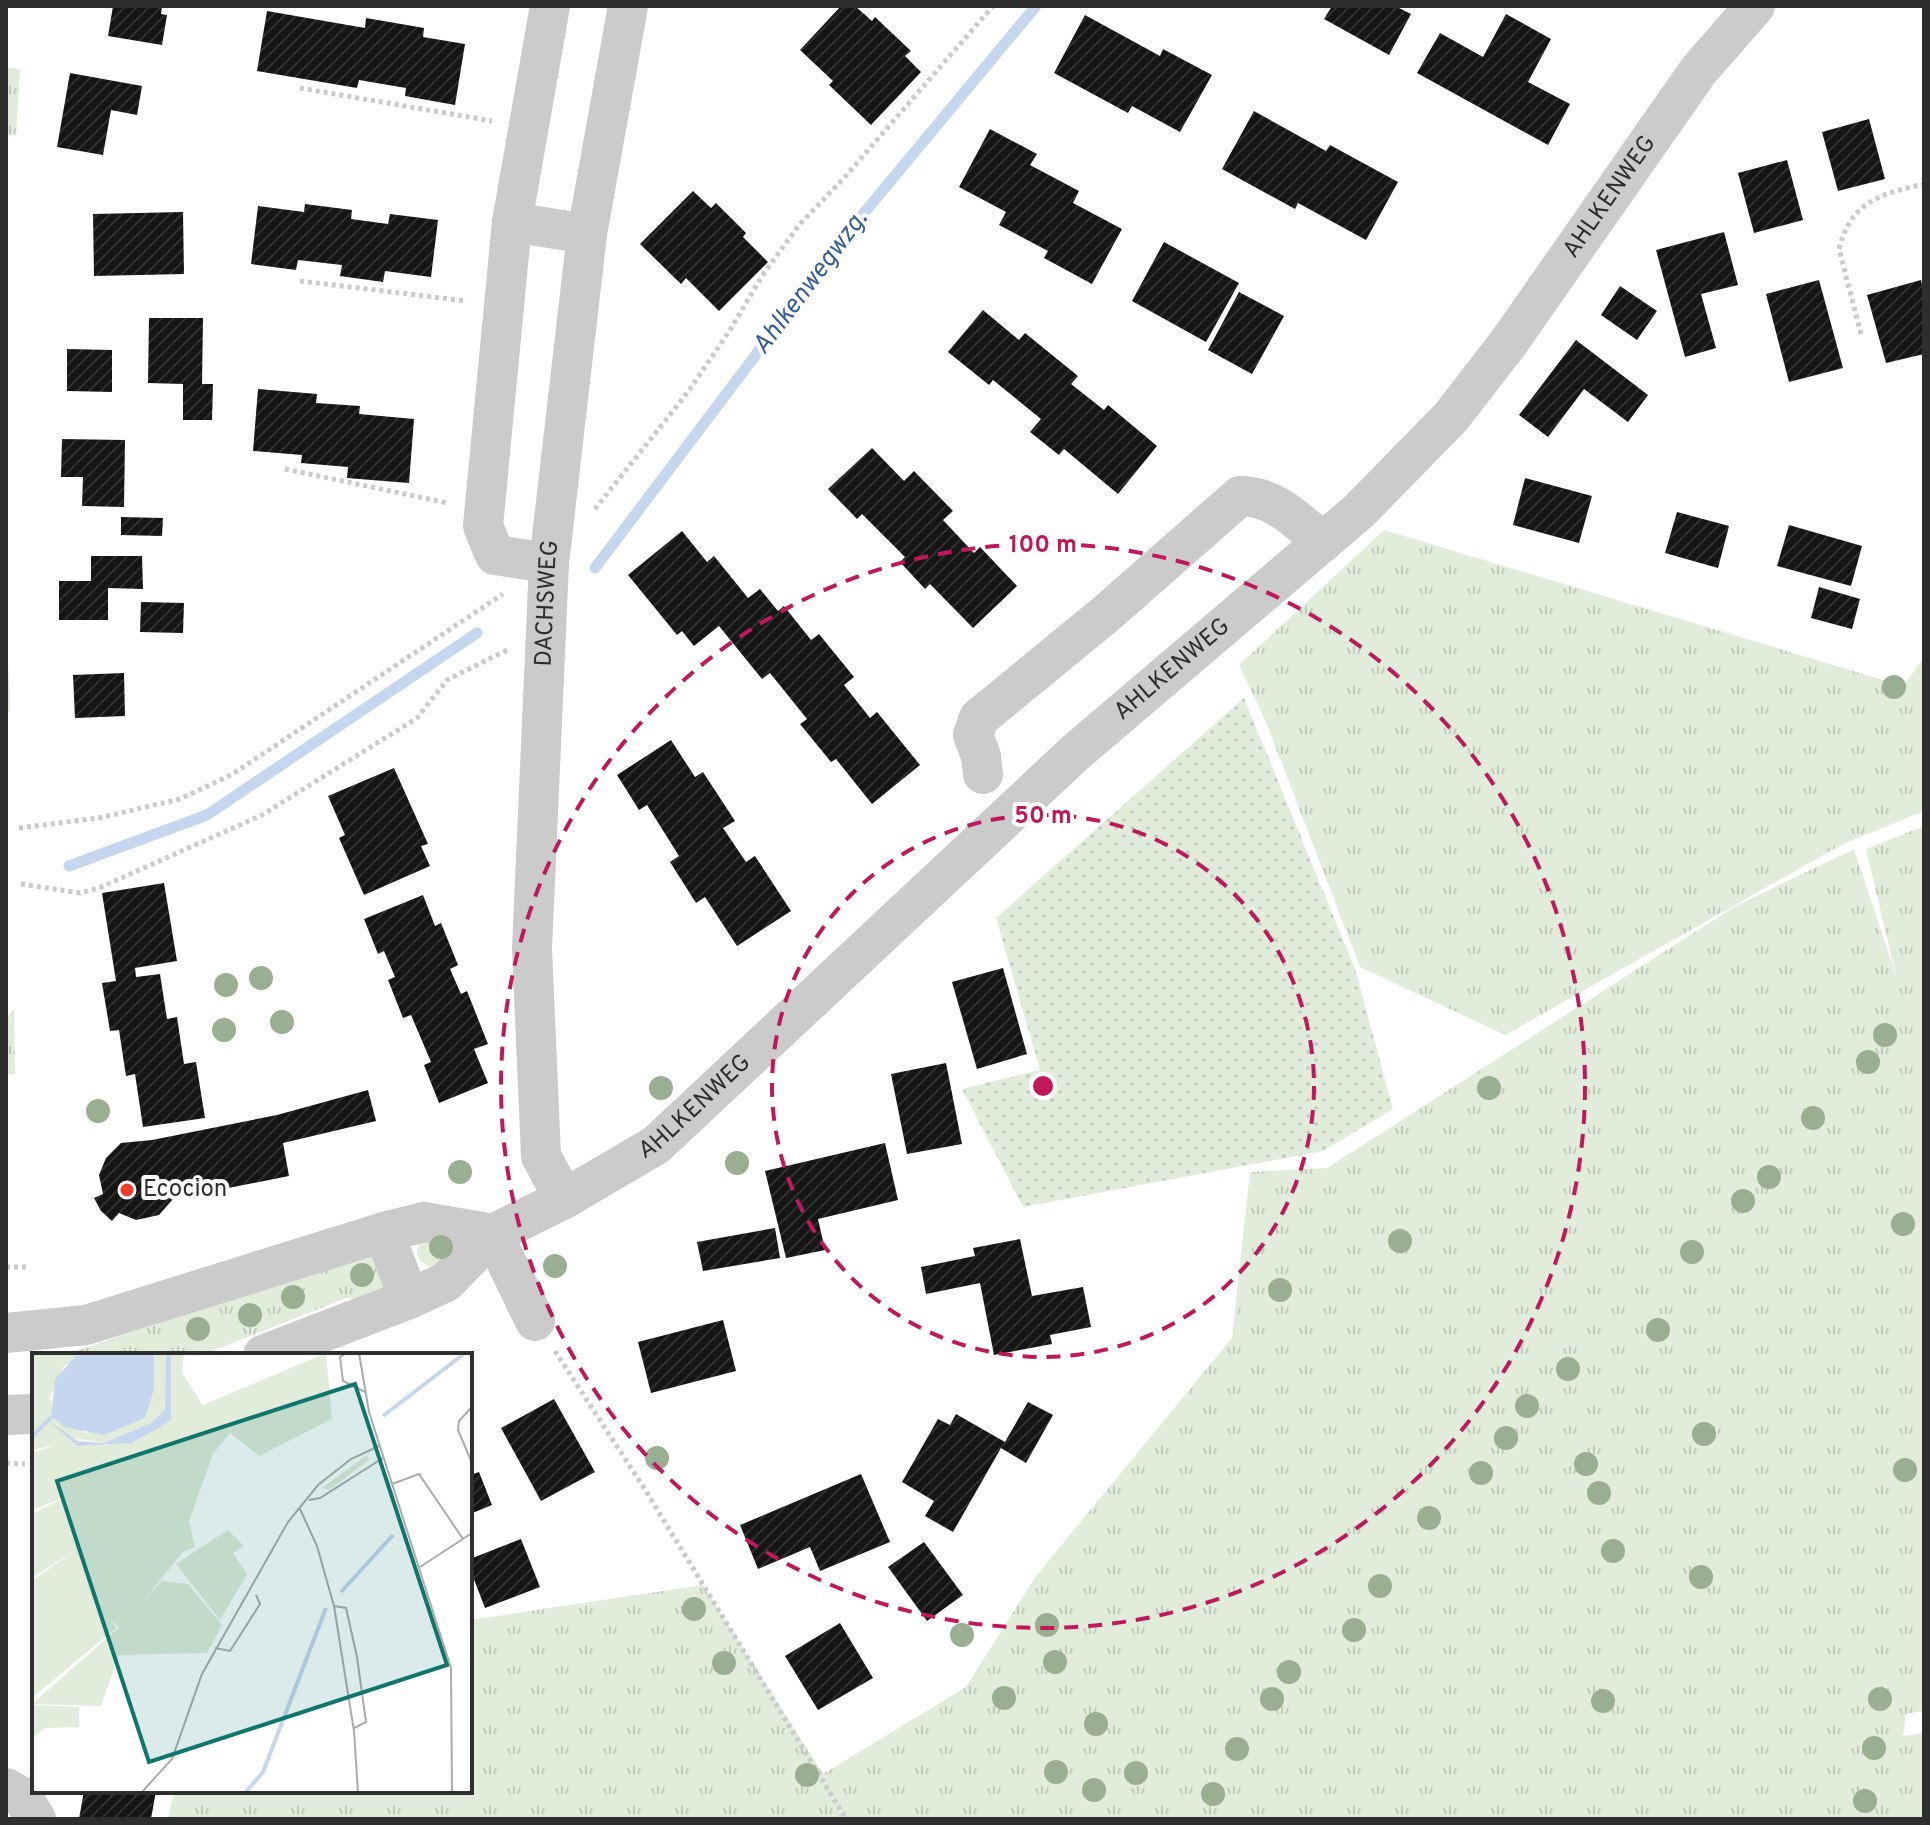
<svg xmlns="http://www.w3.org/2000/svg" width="1930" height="1825" viewBox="0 0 1930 1825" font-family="Overpass,sans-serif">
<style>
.grass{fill:url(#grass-tufts)}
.garden{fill:url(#garden-dots)}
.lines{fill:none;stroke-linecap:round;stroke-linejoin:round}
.stream{stroke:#c6d6ee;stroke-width:11}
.building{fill:url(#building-hatch)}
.path{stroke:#cbcbcb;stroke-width:5;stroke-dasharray:4 4;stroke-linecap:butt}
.minor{stroke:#cbcbcb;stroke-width:40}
.tree{fill:#9aae92}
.ring{fill:none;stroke:#c2185b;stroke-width:4;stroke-dasharray:14 10}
.poi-dot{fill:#f03e26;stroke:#fff;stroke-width:3}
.labels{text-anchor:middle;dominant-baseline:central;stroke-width:8;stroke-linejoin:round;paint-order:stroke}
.street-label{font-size:24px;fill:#2e2e2e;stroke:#fff}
.poi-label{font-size:24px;fill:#2e2e2e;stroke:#fff;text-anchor:start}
.water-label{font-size:26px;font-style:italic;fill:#375f95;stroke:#fff}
.inset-river{fill:none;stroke:#c6d6ee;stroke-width:4}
.inset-road{fill:none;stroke:#ababab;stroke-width:2}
.view{fill:#0f766e;fill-opacity:0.15;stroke:#0f766e;stroke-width:4}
.inset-edge{fill:none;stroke:#2e2e2e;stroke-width:4}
.centre{fill:#c2185b;stroke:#fff;stroke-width:4}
.ring-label{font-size:24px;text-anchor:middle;font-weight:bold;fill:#c2185b;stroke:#fff;stroke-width:8;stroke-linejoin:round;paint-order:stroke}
</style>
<defs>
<pattern id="grass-tufts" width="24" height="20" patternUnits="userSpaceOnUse" patternTransform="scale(2)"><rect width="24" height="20" fill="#e1ecdb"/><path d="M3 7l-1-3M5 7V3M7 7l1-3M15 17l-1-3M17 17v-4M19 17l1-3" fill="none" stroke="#c1cbbc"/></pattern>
<pattern id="garden-dots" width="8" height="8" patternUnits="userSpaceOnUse" patternTransform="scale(2)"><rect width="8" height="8" fill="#e1ecdb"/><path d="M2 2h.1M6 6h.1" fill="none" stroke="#c1cbbc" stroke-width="1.8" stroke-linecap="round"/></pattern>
<pattern id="building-hatch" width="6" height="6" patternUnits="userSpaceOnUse" patternTransform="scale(2)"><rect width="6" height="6" fill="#151515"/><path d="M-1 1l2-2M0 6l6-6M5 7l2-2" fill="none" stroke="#2f2f2f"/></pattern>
</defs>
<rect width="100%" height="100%" fill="#fff"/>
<g class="grass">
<path d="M6 67 20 69 16 135H6Z"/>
<path d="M1384 530 1903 686 1924 658V811L1843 844 1505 1035 1360 967 1266 722 1239 665Z"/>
<path d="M6 608 10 711H6Z"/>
<path d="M1924 826V1711L1906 1714 1903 1736 1924 1733V1819H168L174 1791H470V1620L703 1585 823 1774 966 1687 1036 1576 1232 1338 1250 1172 1327 1168 1734 907 1854 849 1896 976 1866 849Z"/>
<path d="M14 1009 15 1074H6V1019Z"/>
<path d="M425 1235 463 1240 434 1268C414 1261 412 1251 425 1235Z"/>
<path d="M376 1254 387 1288 367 1301 346 1298 202 1355H64L357 1255Z"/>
</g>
<path class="garden" d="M1244 698 1355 969 1393 1109 1323 1151 1023 1207 962 1089 1040 1070 996 918Z"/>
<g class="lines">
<g class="stream">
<path d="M595 568 849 231 1036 6"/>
<path d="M69 866 207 815 477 633"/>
</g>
</g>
<g class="building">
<path d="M113 6H162L161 14 167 15 162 45 108 36Z"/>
<path d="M841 6H855L872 21 875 17 911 51 905 56 921 72 871 125 829 85 833 81 800 50Z"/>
<path d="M1332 6H1395L1411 14 1389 55 1324 19Z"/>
<path d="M267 11 365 28 366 18 424 28 423 37 465 44 455 105 405 96 406 88 359 80 357 88 257 71Z"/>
<path d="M1506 14 1551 39 1528 82 1570 104 1548 145 1417 73 1440 33 1483 57Z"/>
<path d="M1085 15 1160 56 1163 49 1212 75 1180 132 1132 106 1128 113 1054 73Z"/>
<path d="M70 73 142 86 137 115 111 110 103 155 57 147Z"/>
<path d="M1254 111 1326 151 1330 145 1398 182 1366 240 1298 203 1295 209 1222 169Z"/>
<path d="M1869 119 1885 179 1838 191 1822 132Z"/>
<path d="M990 129 1037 154 1030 165 1079 191 1073 203 1122 229 1092 284 1044 258 1048 251 999 225 1006 212 959 187Z"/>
<path d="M1787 160 1803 220 1754 233 1738 173Z"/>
<path d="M693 191 711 208 716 203 746 233 743 237 768 262 719 311 686 278 681 284 640 244Z"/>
<path d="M305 204 352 210 351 219 388 224 390 214 438 220 431 277 385 271 383 282 340 276 342 265 298 260 296 270 251 264 258 206 304 212Z"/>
<path d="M183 212 184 274 94 276 93 214Z"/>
<path d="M1724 232 1738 285 1701 294 1716 348 1685 357 1656 250Z"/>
<path d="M1164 242 1239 283 1206 342 1132 301Z"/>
<path d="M1819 280 1843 368 1789 382 1766 294Z"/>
<path d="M1921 280 1924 293V354L1886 363 1867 295Z"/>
<path d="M1620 286 1657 311 1637 340 1601 315Z"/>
<path d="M1239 292 1284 316 1252 374 1208 350Z"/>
<path d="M983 310 1019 340 1025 333 1078 376 1071 384 1104 410 1108 405 1157 446 1118 494 1064 449 1059 455 1030 432 1041 419 993 380 989 385 948 352Z"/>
<path d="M149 318H203L202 384H213L212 420H183V384L148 383Z"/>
<path d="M1576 340 1648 395 1628 422 1584 389 1548 437 1519 415Z"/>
<path d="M67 349 112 350V392L67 391Z"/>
<path d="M258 389 317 394 316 403 360 406 359 414 414 419 409 483 347 478 348 467 301 463 302 455 253 451Z"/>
<path d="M62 439 125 440 124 507 82 506 83 477H61Z"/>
<path d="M872 448 904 481 914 471 953 511 943 520 974 553 980 547 1017 586 973 628 930 584 925 589 900 562 905 557 862 514 857 519 828 489Z"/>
<path d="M1525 478 1592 496 1579 543 1513 525Z"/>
<path d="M1677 512 1729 526 1718 568 1665 553Z"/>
<path d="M121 517 163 518 162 536 121 535Z"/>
<path d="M1789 525 1862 546 1851 586 1777 566Z"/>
<path d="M682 531 707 562 714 556 748 598 760 589 778 611 784 606 811 640 819 634 854 677 844 685 870 718 877 712 920 765 872 804 836 759 831 762 800 724 807 719 770 673 762 679 719 626 694 646 682 631 677 635 628 575Z"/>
<path d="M91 556H142L143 589 108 588V620H59V581H91Z"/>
<path d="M1819 587 1860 599 1852 629 1811 618Z"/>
<path d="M141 602 184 603 183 633 140 632Z"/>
<path d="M124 673 125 716 75 718 73 675Z"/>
<path d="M671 740 695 777 703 772 735 821 723 828 746 862 755 856 791 911 737 946 705 897 696 903 670 862 679 856 647 805 639 810 617 775Z"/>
<path d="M394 768 428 844 421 846 430 866 364 895 339 838 345 835 328 796Z"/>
<path d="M164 883 177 961 135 968 136 977 160 974 167 1019 177 1017 184 1064 196 1062 205 1118 143 1127 135 1074 126 1076 119 1030 110 1031 102 983 116 981 102 893Z"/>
<path d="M423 895 435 926 441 923 458 965 450 969 461 994 467 991 488 1044 474 1049 488 1083 439 1103 424 1065 431 1062 411 1015 403 1018 388 980 395 977 384 951 378 954 364 919Z"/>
<path d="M1003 968 1027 1054 977 1069 952 982Z"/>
<path d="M946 1063 962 1144 907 1154 891 1074Z"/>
<path d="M368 1090 376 1121 283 1143 289 1176 173 1199 159 1215 136 1220 119 1213 112 1221 101 1211 94 1198 103 1194 99 1175 106 1158 121 1143 152 1140 277 1115Z"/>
<path d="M885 1143 898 1200 818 1219 825 1250 786 1258 765 1171Z"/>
<path d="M775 1228 780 1258 703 1271 697 1242Z"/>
<path d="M1020 1239 1032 1296 1083 1287 1091 1327 1050 1335 1052 1344 994 1355 980 1283 926 1294 921 1267 975 1256 973 1248Z"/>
<path d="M723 1320 736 1371 651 1393 638 1342Z"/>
<path d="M554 1399 595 1472 541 1501 501 1428Z"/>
<path d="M1028 1402 1053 1415 1026 1463 1001 1448 953 1532 925 1516 934 1501 902 1482 938 1419 950 1425 956 1414 1005 1442Z"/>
<path d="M479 1472 492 1505 470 1514V1475Z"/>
<path d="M861 1474 890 1542 820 1571 810 1547 758 1569 740 1525Z"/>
<path d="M521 1539 540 1587 485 1608 470 1569V1559Z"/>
<path d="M924 1542 963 1595 927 1621 888 1567Z"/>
<path d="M840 1623 873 1678 818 1710 785 1656Z"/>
<path d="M84 1791H156L151 1819H79Z"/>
</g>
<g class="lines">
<g class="path">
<path d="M300 88 492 121"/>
<path d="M300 281 467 301"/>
<path d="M1861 334 1839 249C1851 201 1881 194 1924 184"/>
<path d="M285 469 448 503"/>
<path d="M595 509 688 392 730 330 762 276 799 225 844 178 993 6"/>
<path d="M19 828 99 818 180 799 231 775 503 594"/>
<path d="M21 884 80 893 99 888 262 815 417 718 447 680 507 650"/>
<path d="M6 1267H27"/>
<path d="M555 1351 644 1488 846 1819"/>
<path d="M6 1463 25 1464"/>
</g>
<g class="minor">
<path d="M512 222 587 234"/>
<path d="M549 563 495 555 483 526 512 222 550 6"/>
<path d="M983 774 981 756 973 735 979 718 1107 613 1240 496C1275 496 1297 521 1323 542"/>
<path id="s1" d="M564 1199 541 1156 532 949 549 563 587 234 628 6"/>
<path d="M384 1232 409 1299"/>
<path d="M493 1234 535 1321"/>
<path d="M6 1333 86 1325 384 1232 424 1222 493 1234"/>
<path id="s2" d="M263 1355 409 1299 446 1282 493 1234 564 1199 656 1145 1076 752 1359 511 1451 417 1509 342 1699 70 1755 6"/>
<path d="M6 1415 34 1414"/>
<path d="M6 1788 22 1797 36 1819"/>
</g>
</g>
<g class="tree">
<circle cx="1894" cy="687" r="12"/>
<circle cx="261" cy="978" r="12"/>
<circle cx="226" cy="985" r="12"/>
<circle cx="282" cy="1022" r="12"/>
<circle cx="224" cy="1030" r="12"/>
<circle cx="1885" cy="1035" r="12"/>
<circle cx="1868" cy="1062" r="12"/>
<circle cx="661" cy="1088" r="12"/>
<circle cx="1489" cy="1088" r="12"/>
<circle cx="98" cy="1111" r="12"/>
<circle cx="1813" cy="1118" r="12"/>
<circle cx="737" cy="1163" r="12"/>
<circle cx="460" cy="1172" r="12"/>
<circle cx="1769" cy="1177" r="12"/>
<circle cx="1743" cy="1201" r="12"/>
<circle cx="1903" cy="1224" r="12"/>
<circle cx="1400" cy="1241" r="12"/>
<circle cx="441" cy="1247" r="12"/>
<circle cx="1692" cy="1252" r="12"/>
<circle cx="555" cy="1266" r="12"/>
<circle cx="362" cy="1275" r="12"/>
<circle cx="1280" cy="1290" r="12"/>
<circle cx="293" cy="1297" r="12"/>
<circle cx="250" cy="1315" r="12"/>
<circle cx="198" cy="1329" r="12"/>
<circle cx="1658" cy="1330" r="12"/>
<circle cx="1568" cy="1369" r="12"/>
<circle cx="1527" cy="1406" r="12"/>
<circle cx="1704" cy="1434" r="12"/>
<circle cx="1506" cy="1438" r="12"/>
<circle cx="657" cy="1458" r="12"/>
<circle cx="1586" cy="1464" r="12"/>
<circle cx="1905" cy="1470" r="12"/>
<circle cx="1481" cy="1473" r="12"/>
<circle cx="1599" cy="1493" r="12"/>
<circle cx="1429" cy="1518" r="12"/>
<circle cx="1613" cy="1551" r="12"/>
<circle cx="1701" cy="1577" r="12"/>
<circle cx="1380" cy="1586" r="12"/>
<circle cx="694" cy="1609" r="12"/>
<circle cx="1047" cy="1625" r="12"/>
<circle cx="1354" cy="1630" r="12"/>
<circle cx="962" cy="1635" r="12"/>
<circle cx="1055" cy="1662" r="12"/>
<circle cx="724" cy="1663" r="12"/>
<circle cx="1289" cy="1672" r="12"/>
<circle cx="1004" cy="1698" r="12"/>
<circle cx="1272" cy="1699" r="12"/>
<circle cx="1880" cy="1699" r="12"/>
<circle cx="1603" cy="1701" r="12"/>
<circle cx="1096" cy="1724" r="12"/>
<circle cx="1874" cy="1748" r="12"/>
<circle cx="1237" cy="1749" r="12"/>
<circle cx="1056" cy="1772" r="12"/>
<circle cx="1136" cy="1773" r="12"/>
<circle cx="807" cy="1775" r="12"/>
<circle cx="1094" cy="1790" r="12"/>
<circle cx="1213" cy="1794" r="12"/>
<circle cx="1865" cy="1801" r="12"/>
</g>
<g class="ring">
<circle cx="1043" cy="1086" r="271"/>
<circle cx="1043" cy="1086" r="542"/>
</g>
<circle class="poi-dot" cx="127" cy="1190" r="8"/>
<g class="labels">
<g class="street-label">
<text stroke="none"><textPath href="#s2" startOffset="1800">AHLKENWEG</textPath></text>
<text stroke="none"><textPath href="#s1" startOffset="602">DACHSWEG</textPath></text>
<text stroke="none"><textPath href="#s2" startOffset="1152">AHLKENWEG</textPath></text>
<text stroke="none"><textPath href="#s2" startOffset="504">AHLKENWEG</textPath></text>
</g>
<g class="poi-label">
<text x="143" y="1190">Ecocion</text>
</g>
<g class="water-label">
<text transform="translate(811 283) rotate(-53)">Ahlkenwegwzg.</text>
</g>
</g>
<g transform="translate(32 1353)">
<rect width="440" height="440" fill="#fff"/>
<path d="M0 0H61L32 13 18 44 25 65 54 80 122 36V0H134L133 57 119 70 72 90 37 84 19 66 45 93 99 90 139 67V0H152L150 20 171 52 294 0 300 66 227 103 198 80 181 101 157 168 163 194 151 199 112 247 130 228 156 231 190 272 175 300 87 302 69 353 0 351 92 270 86 274 80 267 84 275 0 345V228L46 195 0 225V161L35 143 0 157V100L23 92 0 97V86L16 70 0 81ZM335 102 337 107 297 137 290 135ZM0 352 47 354V374L14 375 0 385Z" fill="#e1ecdb"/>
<path d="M196 177 212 193 201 200 215 221 188 267 144 211Z" fill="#e1ecdb"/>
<path d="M61 0H122V36L113 65 72 82 33 74 19 64 23 26 44 3ZM134 0H139V67L123 77 99 90 45 93 17 68 46 88 72 90 119 70 133 57Z" fill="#c6d6ee"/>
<path class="inset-river" d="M351 63 433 0M0 84 19 64M309 239 361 182M213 440 231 419 294 255"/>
<path class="inset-road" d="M315 0 308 4 311 28 333 39M327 0 337 59 419 315 420 440M440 54 427 68 426 77 440 110M360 131 387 121 431 186M277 147 288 145 351 105M268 156 285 193 302 253 322 378 326 440M388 214 440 180M302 253 314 255 325 304 334 369 322 375M183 295 198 298 228 251 224 242M109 440 140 406 170 321 256 169 286 132 319 106 347 93"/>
<path class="view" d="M323 31 415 312 117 409 25 128Z"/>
<rect width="440" height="440" class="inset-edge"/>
</g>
<circle cx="1043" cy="1086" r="12" class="centre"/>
<g class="ring-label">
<text x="1043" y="552">100 m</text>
<text x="1043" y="823">50 m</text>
</g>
<rect width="1930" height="1825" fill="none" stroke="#2e2e2e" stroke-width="16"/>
</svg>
